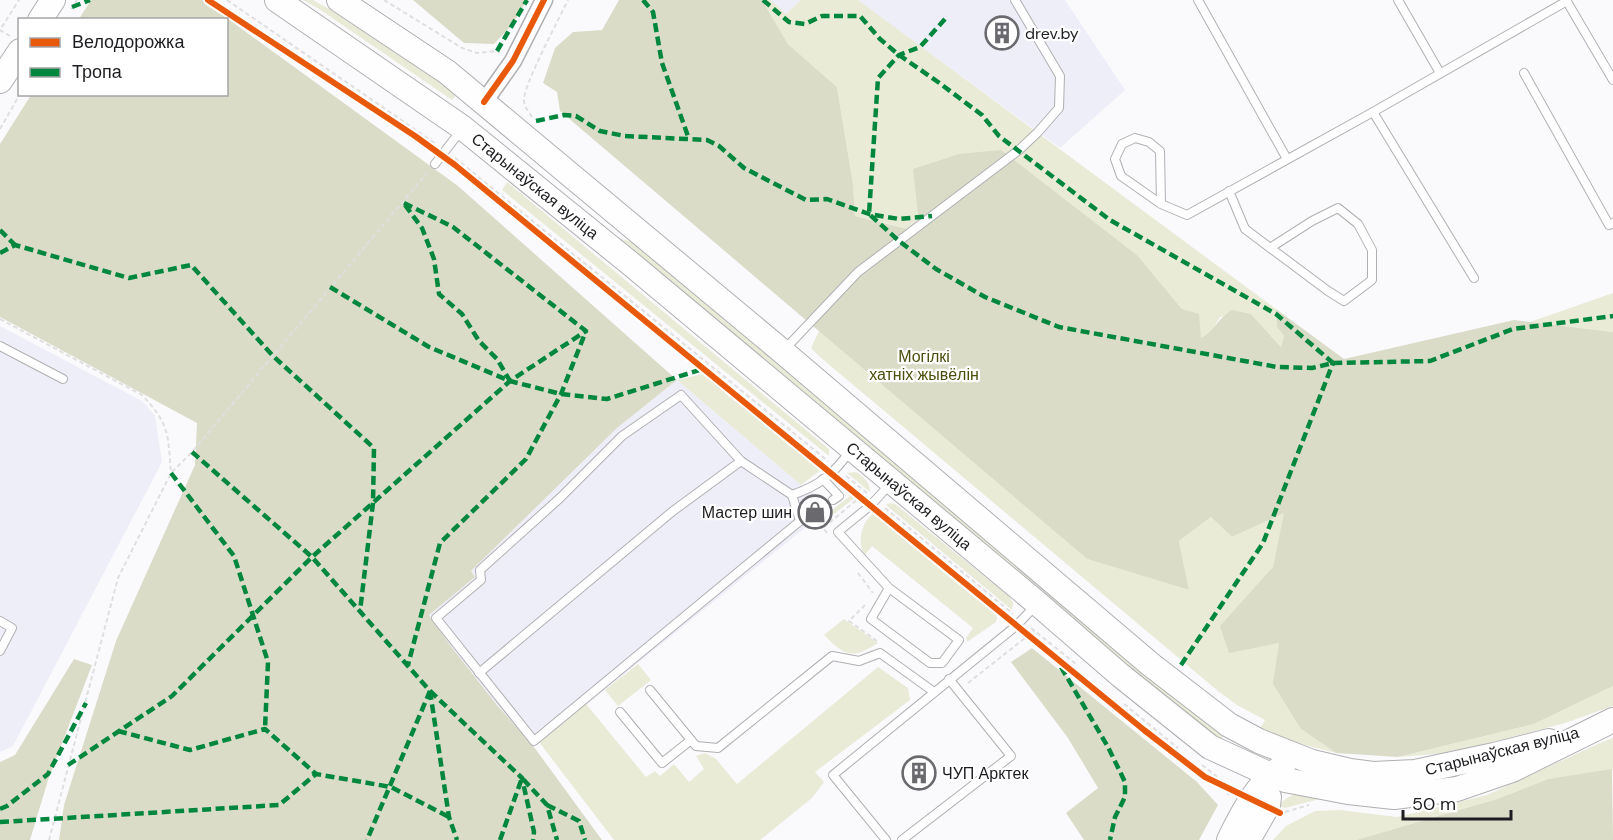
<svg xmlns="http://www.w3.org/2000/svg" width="1613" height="840" viewBox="0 0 1613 840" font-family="'DM Sans',sans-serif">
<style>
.built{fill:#eeeef8}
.green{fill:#e9ebd7}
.forest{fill:#dbdcc8}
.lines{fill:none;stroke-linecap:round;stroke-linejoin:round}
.service-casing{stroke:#b0b0b3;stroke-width:10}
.minor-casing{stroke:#b0b0b3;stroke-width:19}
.secondary-casing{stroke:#b0b0b3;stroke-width:26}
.path{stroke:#dfdfdf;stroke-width:2;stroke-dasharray:4.5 3;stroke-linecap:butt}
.service{stroke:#fefeff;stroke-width:8}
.minor{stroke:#fefeff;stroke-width:16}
.secondary{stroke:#fefeff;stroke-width:24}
.quiet{stroke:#00873e;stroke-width:4.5;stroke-dasharray:9 4.5;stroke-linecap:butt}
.cycleway-casing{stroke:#fff;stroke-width:10}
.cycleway{stroke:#e8590c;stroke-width:6}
.labels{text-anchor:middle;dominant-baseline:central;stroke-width:4.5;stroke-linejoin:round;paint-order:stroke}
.poi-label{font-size:16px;fill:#1d1d21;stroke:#fff;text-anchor:start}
.street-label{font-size:16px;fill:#1d1d21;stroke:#fff}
.park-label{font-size:16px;fill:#4c4e0d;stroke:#fff}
</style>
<rect width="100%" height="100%" fill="#fafafd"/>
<g class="built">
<path d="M771 0H801L786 14Z"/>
<path d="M857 0H1065L1125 90 1060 148Z"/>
<path d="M0 326 142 401 155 416 162 462 13 746 0 752Z"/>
<path d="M677 380 801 485 814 493 827 510 534 747 496 704 450 645 429 615 475 577 471 571 617 428Z"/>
</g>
<g class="green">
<path d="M303 0H313L331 10 460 92 452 100 319 9Z"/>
<path d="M762 0H771L786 14 801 0H858L1276 309 1277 327 1284 336 1282 348 1251 314 1220 317 1210 334 1201 339 1182 309 1138 256 921 232 855 216 853 184 837 87 788 44Z"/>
<path d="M525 161 615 237 635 243 1184 706 1224 734 1221 740 1181 711 1100 642 521 166Z"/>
<path d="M507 182 829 449V456L502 190Z"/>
<path d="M1613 293V332L1530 322Z"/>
<path d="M819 331 1087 559 1189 590 1179 541 1211 517 1232 537 1285 512 1273 567 1221 627 1279 643 1301 729 1336 753 1282 739 1260 729 1265 720 1237 705 1218 691 820 357 811 348Z"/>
<path d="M702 374 821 470 801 485 677 380Z"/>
<path d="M856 472C864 477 870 482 870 492L847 473Z"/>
<path d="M837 479 857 496 821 524 818 521 850 496 833 481Z"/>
<path d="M890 503 895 504 1010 597 1013 603 1012 610 886 505Z"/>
<path d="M874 513H877L995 613 997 618 996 622 967 642 966 638 973 628 872 546 864 556C858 540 860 524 874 513Z"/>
<path d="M844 619 878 643C851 660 845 656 824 635Z"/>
<path d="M638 664 651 680 618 706 605 690Z"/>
<path d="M878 667 908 688 910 700 815 772 824 782 812 798 760 840H614L539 742 586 704 646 777 655 771 660 776 674 764 689 782 704 769 696 756 705 753 716 759 737 784Z"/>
<path d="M1613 686V706L1565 723 1450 753 1398 757 1534 724Z"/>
<path d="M1613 738V770L1548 779 1497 799 1356 840H1273L1286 826 1315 811 1340 810 1397 817 1487 795 1600 743Z"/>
<path d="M1309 791 1322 793 1320 799 1285 808 1279 806C1286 795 1297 794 1309 791Z"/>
</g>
<g class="forest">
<path d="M91 0H202L458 186 677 380 617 428 471 571 475 577 429 615 450 645 496 704 534 747 602 840H59L64 805 116 641 195 465 197 423 0 317V144L31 95 226 94V20L79 19Z"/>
<path d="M413 0H527L512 25 494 44 464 43Z"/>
<path d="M619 0H762L788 44 837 87 853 184 855 216 920 232 913 169 959 154 1001 150 1138 256 1182 309 1199 314 1201 338C1215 331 1217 319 1232 310L1251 314 1281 347 1284 336 1277 327 1276 309 1344 359 1514 320 1613 332V686L1534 724 1398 757 1336 753 1301 729 1273 684 1279 643 1229 653 1220 626 1273 567 1284 513 1232 537 1211 517 1179 541 1189 590 1087 559 560 111 557 92 543 83 555 48 573 32 602 30Z"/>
<path d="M1032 648 1197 782 1218 805 1199 840H1084L1066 813 1098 788 1068 738 1011 662Z"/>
<path d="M74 659 92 665 48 780 30 840H0V762L15 755Z"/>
<path d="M1612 769 1613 840H1356L1497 799 1548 779Z"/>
</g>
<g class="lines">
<g class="service-casing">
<g id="service">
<path d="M1198 0 1287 159"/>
<path d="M1398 0 1440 73"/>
<path d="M1566 0 1613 80"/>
<path d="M1524 73 1609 225 1613 223"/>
<path d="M1373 112 1474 278"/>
<path d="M435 164 462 129"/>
<path d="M1229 191 1245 229 1328 291 1344 301 1372 280V250L1358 224 1338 208 1312 221 1270 248"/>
<path d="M1161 204 1160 151 1149 142 1135 138 1122 144 1115 159 1121 176 1161 204 1187 215 1373 112 1567 1"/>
<path d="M0 346 63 379"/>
<path d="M785 349 858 272 1019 150 1038 132 1059 108 1060 76 1015 0"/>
<path d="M681 395 741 461 792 495 800 521 534 741 436 618 481 580 480 570 560 498 622 436Z"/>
<path d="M823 479 839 496 833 500"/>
<path d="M792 495C820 485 833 475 850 451"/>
<path d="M889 588 871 619 930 663H942L959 640 889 588 838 532 871 505 891 483"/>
<path d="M0 621 12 628 0 651"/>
<path d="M479 673 673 511 741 461"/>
<path d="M650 690 696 746 718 748 832 656 859 661 880 653 934 692"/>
<path d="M620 712 662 763 691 740"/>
<path d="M886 840 833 775 1016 626 1035 606"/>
<path d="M902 840 1011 756 949 679"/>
</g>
</g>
<g class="minor-casing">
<path id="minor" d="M484 102 513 61 544 0"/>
</g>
<g class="secondary-casing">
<g id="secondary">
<path d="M277 0 463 128 631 264 1037 603 1120 675 1210 747 1271 775 1285 780 1348 792 1394 797 1457 789 1512 770 1613 720"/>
<path d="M339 0 447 72 783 352 1150 664 1229 725 1259 741 1312 762 1350 771 1373 774 1415 772 1494 755 1549 741"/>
<path d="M40 20 53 0"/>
<path d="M0 81 20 51"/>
<path d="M1229 840C1239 819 1261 776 1283 767"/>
<path d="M1248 840 1268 805 1269 797"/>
</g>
</g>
<g class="path">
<path d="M227 0 436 144"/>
<path d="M384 0 462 48 477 53 497 51 500 53"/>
<path d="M71 9 77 0"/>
<path d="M10 36 0 30 19 0"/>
<path d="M532 117C529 112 524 107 524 100 523 86 560 17 568 0"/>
<path d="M0 129 20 94"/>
<path d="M455 158 828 461"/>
<path d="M0 319 142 395C170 424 168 436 171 473"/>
<path d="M846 476 867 493"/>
<path d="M885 508 1013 614"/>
<path d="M827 533 823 528 859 498"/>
<path d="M858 573 873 593"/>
<path d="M865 605 849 621 877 641"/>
<path d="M1031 628 1076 664"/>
<path d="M968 683 1034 631"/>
<path d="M1124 704 1178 748"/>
<path d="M1202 765 1226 784 1229 798"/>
<path d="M1285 812 1309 805"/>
<path d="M49 840 118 578 171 473 192 452 427 173"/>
</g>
<use href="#service" class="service"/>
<use href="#minor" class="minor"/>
<use href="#secondary" class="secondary"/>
<g class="quiet">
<path d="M643 0 653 12 662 63 689 139"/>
<path d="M763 0 789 22 805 24 822 16H860L880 39 899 55 938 82 982 115 999 136 1110 220 1276 314 1333 363"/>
<path d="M72 7 90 0"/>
<path d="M945 19 920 47 899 55 878 78 869 214 899 241 936 269 985 297 1059 327 1277 367 1312 368 1333 363 1430 361 1513 329 1613 316"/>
<path d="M497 51 527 0"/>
<path d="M536 121 564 115 576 116 600 131 625 136 707 140 719 146 744 168 806 200 827 199 869 214 899 219 932 216"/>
<path d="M404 203 453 227 586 331 561 394 526 459 440 543 408 665"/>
<path d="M405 205 422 228 434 259 439 294 462 314 479 341 497 359 510 381"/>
<path d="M0 230 15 245"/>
<path d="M0 253 15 245 129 278 191 265 273 356 374 448 373 503 360 611"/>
<path d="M330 287 429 347 510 381 561 394 607 399 706 368"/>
<path d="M192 452 312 557 430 691 367 840"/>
<path d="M171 473 234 556 268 662 265 729"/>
<path d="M1181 665 1263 543 1333 363"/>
<path d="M1061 667 1108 747 1125 782V797L1115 817 1110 840"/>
<path d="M430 691 522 778 534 832 533 840"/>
<path d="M430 691 449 817 457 840"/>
<path d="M118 731 190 750 265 729 316 774"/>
<path d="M68 765 172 696 312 557 510 381 586 331"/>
<path d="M547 805 579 821 585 840"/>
<path d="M0 809 7 806 48 774 86 703"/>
<path d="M0 822 279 805 316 774 391 787 449 817"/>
<path d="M500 840 522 778 547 805 557 840"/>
</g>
<g class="cycleway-casing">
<g id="cycleway">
<path d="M208 0 415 136 455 165 1144 730 1205 777 1280 813"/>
<path d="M484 102 513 61 544 0"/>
</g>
</g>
<use href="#cycleway" class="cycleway"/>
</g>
<defs>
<g id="building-ring" transform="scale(1.725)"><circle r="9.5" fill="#fff" stroke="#6a6a6e" stroke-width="1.5"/><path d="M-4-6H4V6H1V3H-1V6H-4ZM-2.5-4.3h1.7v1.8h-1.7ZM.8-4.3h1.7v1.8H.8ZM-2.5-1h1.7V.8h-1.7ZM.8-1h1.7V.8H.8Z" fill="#6a6a6e"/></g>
<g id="shop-ring" transform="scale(1.725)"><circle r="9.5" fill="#fff" stroke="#6a6a6e" stroke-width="1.5"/><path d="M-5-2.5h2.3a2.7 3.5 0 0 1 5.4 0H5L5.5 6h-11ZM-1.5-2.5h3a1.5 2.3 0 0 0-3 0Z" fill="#6a6a6e"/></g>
</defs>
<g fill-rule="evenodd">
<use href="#building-ring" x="1002" y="33"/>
<use href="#shop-ring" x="815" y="512"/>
<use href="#building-ring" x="919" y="773"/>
</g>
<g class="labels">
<g class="poi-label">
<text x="1025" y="33">drev.by</text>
<text x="792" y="512" text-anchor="end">Мастер шин</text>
<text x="942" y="773">ЧУП Арктек</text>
</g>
<g class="street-label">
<text transform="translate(535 186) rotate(39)">Старынаўская вуліца</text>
<text transform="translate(909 496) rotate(40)">Старынаўская вуліца</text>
<text transform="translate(1502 751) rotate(-14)">Старынаўская вуліца</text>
</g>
<g class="park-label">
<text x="924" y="356">Могілкі<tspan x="924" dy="18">хатніх жывёлін</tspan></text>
</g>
</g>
<rect x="18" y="18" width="210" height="78" fill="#ffffff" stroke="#a5a5a6" stroke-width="1.5"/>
<rect x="30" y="38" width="30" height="9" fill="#e8590c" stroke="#a5a5a6" stroke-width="1.5"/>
<text x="72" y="48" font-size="18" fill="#1d1d21">Велодорожка</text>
<rect x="30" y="68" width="30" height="9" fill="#00873e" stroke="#a5a5a6" stroke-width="1.5"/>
<text x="72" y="78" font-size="18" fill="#1d1d21">Тропа</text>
<path d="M1403 810v9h108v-9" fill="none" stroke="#1d1d21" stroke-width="3"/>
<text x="1412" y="810" font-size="18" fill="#1d1d21" stroke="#ffffff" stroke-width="4.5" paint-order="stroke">50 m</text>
</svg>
